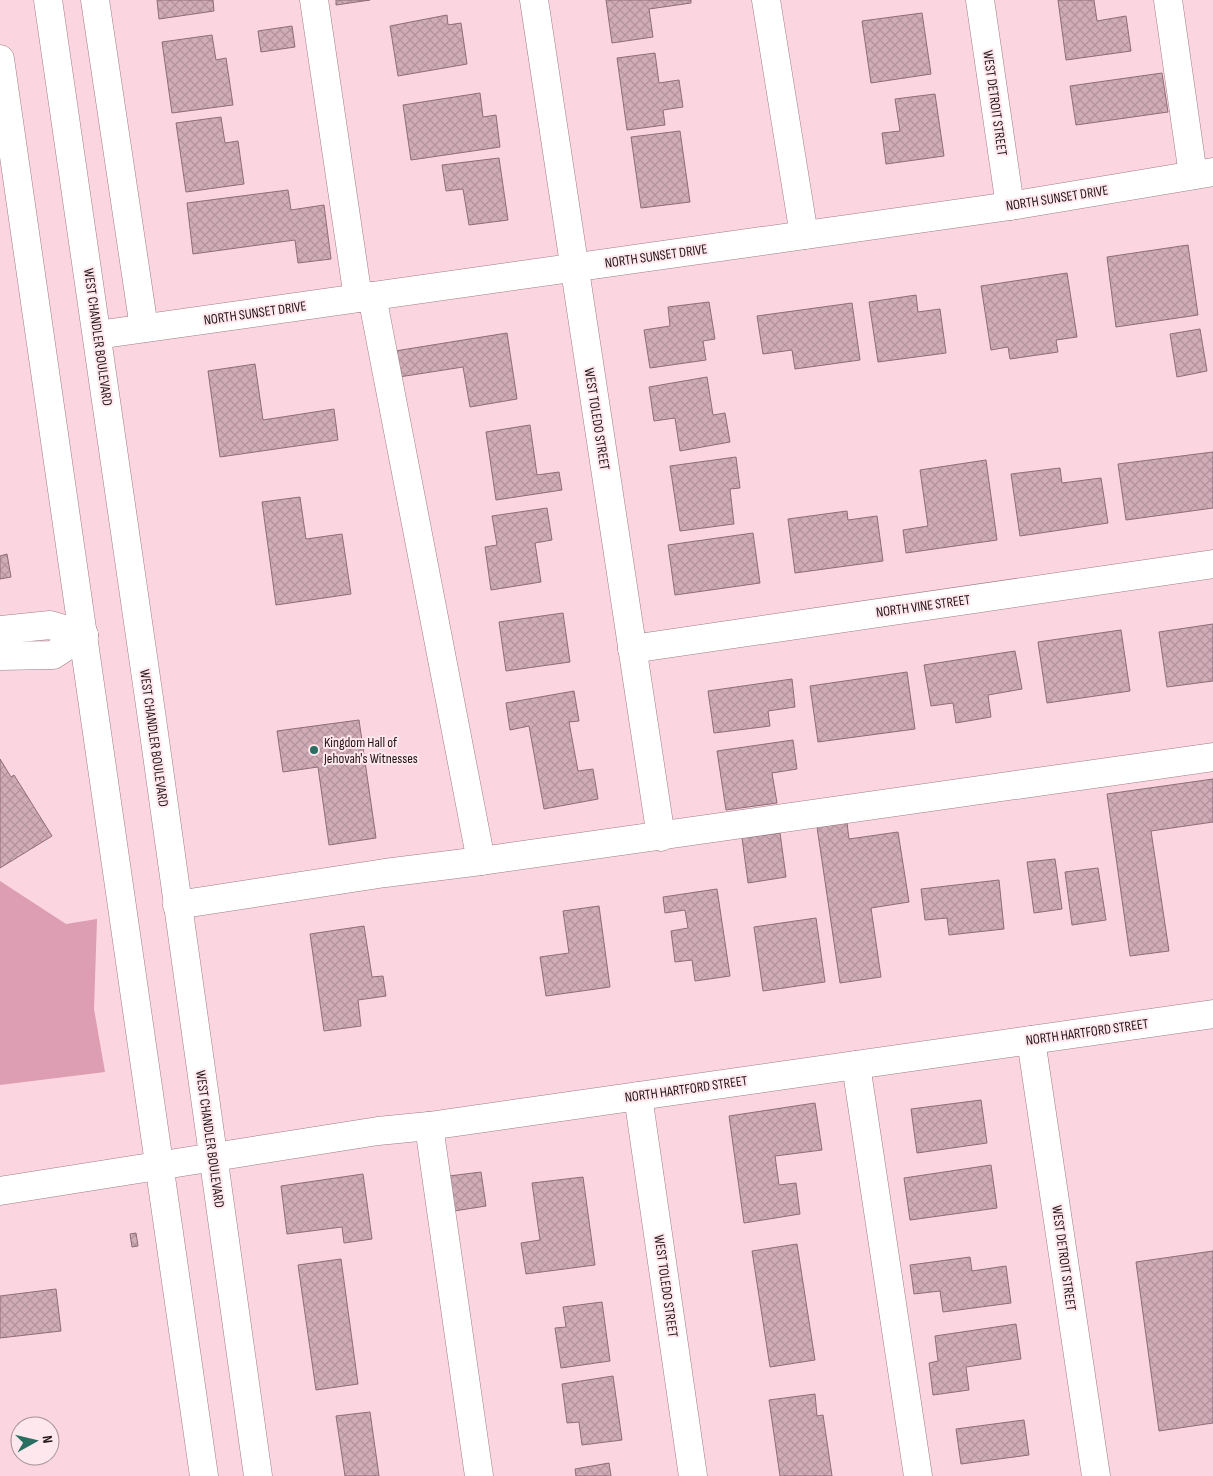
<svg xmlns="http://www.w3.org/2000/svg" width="1213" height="1476" viewBox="0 0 1213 1476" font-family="'Sofia Sans Condensed',sans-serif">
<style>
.green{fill:#dd9db2}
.building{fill:url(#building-cross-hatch);stroke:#8e6d77}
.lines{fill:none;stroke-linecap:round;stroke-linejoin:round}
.minor-casing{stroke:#9f7d87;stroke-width:29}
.major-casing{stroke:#9f7d87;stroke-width:29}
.minor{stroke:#fff;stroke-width:28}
.major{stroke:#fff;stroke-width:28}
.poi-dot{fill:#296e61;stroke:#fee7ed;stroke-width:2}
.labels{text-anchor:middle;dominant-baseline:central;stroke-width:4;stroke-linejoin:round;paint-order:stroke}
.street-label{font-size:14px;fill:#1f1317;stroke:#fee7ed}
.poi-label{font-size:14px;fill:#1f1317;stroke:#fee7ed;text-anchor:start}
</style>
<defs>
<pattern id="building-cross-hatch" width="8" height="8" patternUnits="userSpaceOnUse" patternTransform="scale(1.25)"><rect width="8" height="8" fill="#d0acb7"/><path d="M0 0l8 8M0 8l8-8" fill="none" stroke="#b2939d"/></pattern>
</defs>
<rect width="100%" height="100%" fill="#fbd5e0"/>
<path class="green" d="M0 881 66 924 97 919 94 1009 105 1072 0 1085Z"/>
<g class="building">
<path d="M157 0H213L214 11 159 19Z"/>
<path d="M336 0H370L336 5Z"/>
<path d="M606 0H691V3L649 9 653 37 612 43Z"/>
<path d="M1058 0H1094L1097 21 1126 16 1131 51 1066 60Z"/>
<path d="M922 13 931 74 871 83 862 21Z"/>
<path d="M447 15 448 25 461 23 467 64 398 76 390 26Z"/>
<path d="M292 26 295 47 261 52 258 31Z"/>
<path d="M212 35 216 60 226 58 233 105 172 113 162 42Z"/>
<path d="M655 53 659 83 679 80 683 107 663 110 665 125 627 130 617 58Z"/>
<path d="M1162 73 1168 112 1076 125 1070 86Z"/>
<path d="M480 93 483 117 496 115 500 147 411 160 403 105Z"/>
<path d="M935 94 944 156 886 164 882 133 900 131 895 99Z"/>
<path d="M221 117 225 143 238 141 244 184 186 192 176 123Z"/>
<path d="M680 131 690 202 641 208 631 137Z"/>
<path d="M499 158 508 220 469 225 463 189 446 191 442 165Z"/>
<path d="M288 190 291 210 324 205 331 259 298 263 295 240 193 254 187 203Z"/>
<path d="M1188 245 1198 315 1116 327 1107 257Z"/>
<path d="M1067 273 1077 337 1056 340 1058 352 1010 359 1008 347 991 350 981 286Z"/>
<path d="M916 295 918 312 940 309 946 353 878 362 869 302Z"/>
<path d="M709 302 715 339 703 341 706 360 650 368 644 330 670 326 668 307Z"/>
<path d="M852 303 860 360 795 369 792 350 763 354 757 316Z"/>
<path d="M1200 329 1207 371 1177 377 1170 334Z"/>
<path d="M507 333 517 399 470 407 463 367 399 377 395 351Z"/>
<path d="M255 364 263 420 334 409 338 440 220 457 208 371Z"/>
<path d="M707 377 713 415 725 413 730 442 680 451 675 418 654 421 649 387Z"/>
<path d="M530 425 537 475 559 472 562 490 496 500 486 432Z"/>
<path d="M1213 452V508L1126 520 1118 464Z"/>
<path d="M736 457 740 488 730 489 734 524 680 531 670 466Z"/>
<path d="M986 460 997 540 906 553 903 530 928 526 920 470Z"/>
<path d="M1060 468 1062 483 1101 478 1108 523 1020 536 1011 474Z"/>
<path d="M300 497 306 539 342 534 351 594 276 605 262 502Z"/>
<path d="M547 508 552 540 535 543 541 582 491 590 485 547 497 545 492 516Z"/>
<path d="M847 511 848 520 877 516 883 561 795 573 788 519Z"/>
<path d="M753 533 760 583 675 595 668 545Z"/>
<path d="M7 554 11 577 0 579V556Z"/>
<path d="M563 613 570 662 506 671 499 622Z"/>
<path d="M1213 624V681L1167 687 1159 632Z"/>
<path d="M1121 630 1130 691 1047 703 1038 642Z"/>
<path d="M1015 651 1022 689 988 695 991 717 956 723 953 703 931 706 924 665Z"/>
<path d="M907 672 915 729 818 742 810 686Z"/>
<path d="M792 679 795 707 768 711 770 726 714 733 708 691Z"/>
<path d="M574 691 579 721 569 722 578 771 593 769 598 799 544 809 529 726 510 730 506 703Z"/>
<path d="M359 720 376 838 329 845 318 767 283 772 277 731Z"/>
<path d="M793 740 797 769 772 773 777 803 726 810 717 751Z"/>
<path d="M0 759 11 777 14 775 52 836 0 868Z"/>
<path d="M1213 779V822L1151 831 1169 951 1130 956 1107 794Z"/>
<path d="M847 823 849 839 898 832 909 902 871 908 881 977 840 983 817 827Z"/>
<path d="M780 833 786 877 748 883 742 838Z"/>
<path d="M1055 859 1062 909 1034 913 1027 862Z"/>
<path d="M1098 868 1106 920 1072 925 1065 872Z"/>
<path d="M999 880 1004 929 949 935 947 918 925 920 921 889Z"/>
<path d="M717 889 730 976 695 981 692 960 675 962 671 931 688 928 685 910 665 913 663 897Z"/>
<path d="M599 906 610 987 546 996 540 957 569 953 563 911Z"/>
<path d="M816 918 825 982 763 991 754 927Z"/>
<path d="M364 926 372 977 383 976 386 996 358 1000 361 1026 324 1031 310 934Z"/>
<path d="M981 1100 987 1143 917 1153 911 1109Z"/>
<path d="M815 1103 822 1150 775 1156 779 1185 796 1183 800 1214 744 1223 729 1116Z"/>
<path d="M991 1165 997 1208 910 1220 904 1178Z"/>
<path d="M481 1172 486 1206 454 1211 449 1176Z"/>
<path d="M363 1174 372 1239 344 1243 342 1227 287 1234 281 1186Z"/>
<path d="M583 1177 595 1265 526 1274 521 1243 540 1240 532 1183Z"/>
<path d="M136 1233 138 1246 132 1247 130 1234Z"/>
<path d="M797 1244 815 1360 770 1367 752 1251Z"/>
<path d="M1213 1251V1423L1159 1431 1136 1262Z"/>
<path d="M970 1257 972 1271 1006 1266 1011 1303 943 1312 940 1291 914 1294 910 1265Z"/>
<path d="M341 1259 358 1384 316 1390 298 1265Z"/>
<path d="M56 1289 61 1331 0 1338V1296Z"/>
<path d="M602 1302 610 1361 561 1368 555 1328 566 1327 563 1307Z"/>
<path d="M1016 1324 1021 1359 966 1367 969 1390 933 1395 929 1363 938 1361 935 1336Z"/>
<path d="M613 1376 622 1440 582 1445 579 1422 567 1423 562 1384Z"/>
<path d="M815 1394 817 1416 823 1415 832 1476H780L769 1400Z"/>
<path d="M370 1412 379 1476H345L336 1416Z"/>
<path d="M1024 1420 1029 1455 961 1464 956 1429Z"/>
<path d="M609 1463 611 1476H576L575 1469Z"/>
</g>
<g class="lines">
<g class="minor-casing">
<g id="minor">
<path d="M95 0 144 328"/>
<path d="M314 0 358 298"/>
<path d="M534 0 661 837"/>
<path d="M766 0 804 235"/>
<path d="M980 0 1010 206"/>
<path d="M1168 0 1193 175"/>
<path d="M372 296 481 861 1213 757"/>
<path d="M97 335 1010 206 1213 172"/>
<path d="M0 630 50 625 84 635"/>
<path d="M632 649 1213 564"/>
<path d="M0 656 53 655 84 635"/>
<path d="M177 905 385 873 481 861"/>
<path d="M1031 1040 1096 1476"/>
<path d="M856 1065 918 1476"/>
<path d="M638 1096 693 1476"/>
<path d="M429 1126 479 1476"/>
<path d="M0 1191 378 1131 429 1126 1213 1014"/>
</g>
</g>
<g class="major-casing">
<g id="major">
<path d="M48 0 151 712 258 1476"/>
<path d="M0 59 204 1476"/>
</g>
</g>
<use href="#minor" class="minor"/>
<use href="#major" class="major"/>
</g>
<circle class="poi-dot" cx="314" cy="750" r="5"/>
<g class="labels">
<g class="street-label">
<text transform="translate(995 103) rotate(82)">WEST DETROIT STREET</text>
<text transform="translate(1057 198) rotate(-9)">NORTH SUNSET DRIVE</text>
<text transform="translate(656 256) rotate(-8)">NORTH SUNSET DRIVE</text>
<text transform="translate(255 313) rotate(-8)">NORTH SUNSET DRIVE</text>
<text transform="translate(98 337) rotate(82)">WEST CHANDLER BOULEVARD</text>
<text transform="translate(597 419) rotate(81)">WEST TOLEDO STREET</text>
<text transform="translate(923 606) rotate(-8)">NORTH VINE STREET</text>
<text transform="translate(154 738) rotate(82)">WEST CHANDLER BOULEVARD</text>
<text transform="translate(1087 1032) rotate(-8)">NORTH HARTFORD STREET</text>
<text transform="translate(686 1089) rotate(-8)">NORTH HARTFORD STREET</text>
<text transform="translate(210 1139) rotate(82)">WEST CHANDLER BOULEVARD</text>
<text transform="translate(1064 1258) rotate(82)">WEST DETROIT STREET</text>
<text transform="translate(666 1286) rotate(82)">WEST TOLEDO STREET</text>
</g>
<g class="poi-label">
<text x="324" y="742">Kingdom Hall of<tspan x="324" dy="16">Jehovah's Witnesses</tspan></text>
</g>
</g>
<g transform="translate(35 1441) rotate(82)"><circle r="24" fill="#fee7ed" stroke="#a59297"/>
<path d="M0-4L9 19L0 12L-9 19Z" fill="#296e61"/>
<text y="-8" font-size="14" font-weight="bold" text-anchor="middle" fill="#1f1317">N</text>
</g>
</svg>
